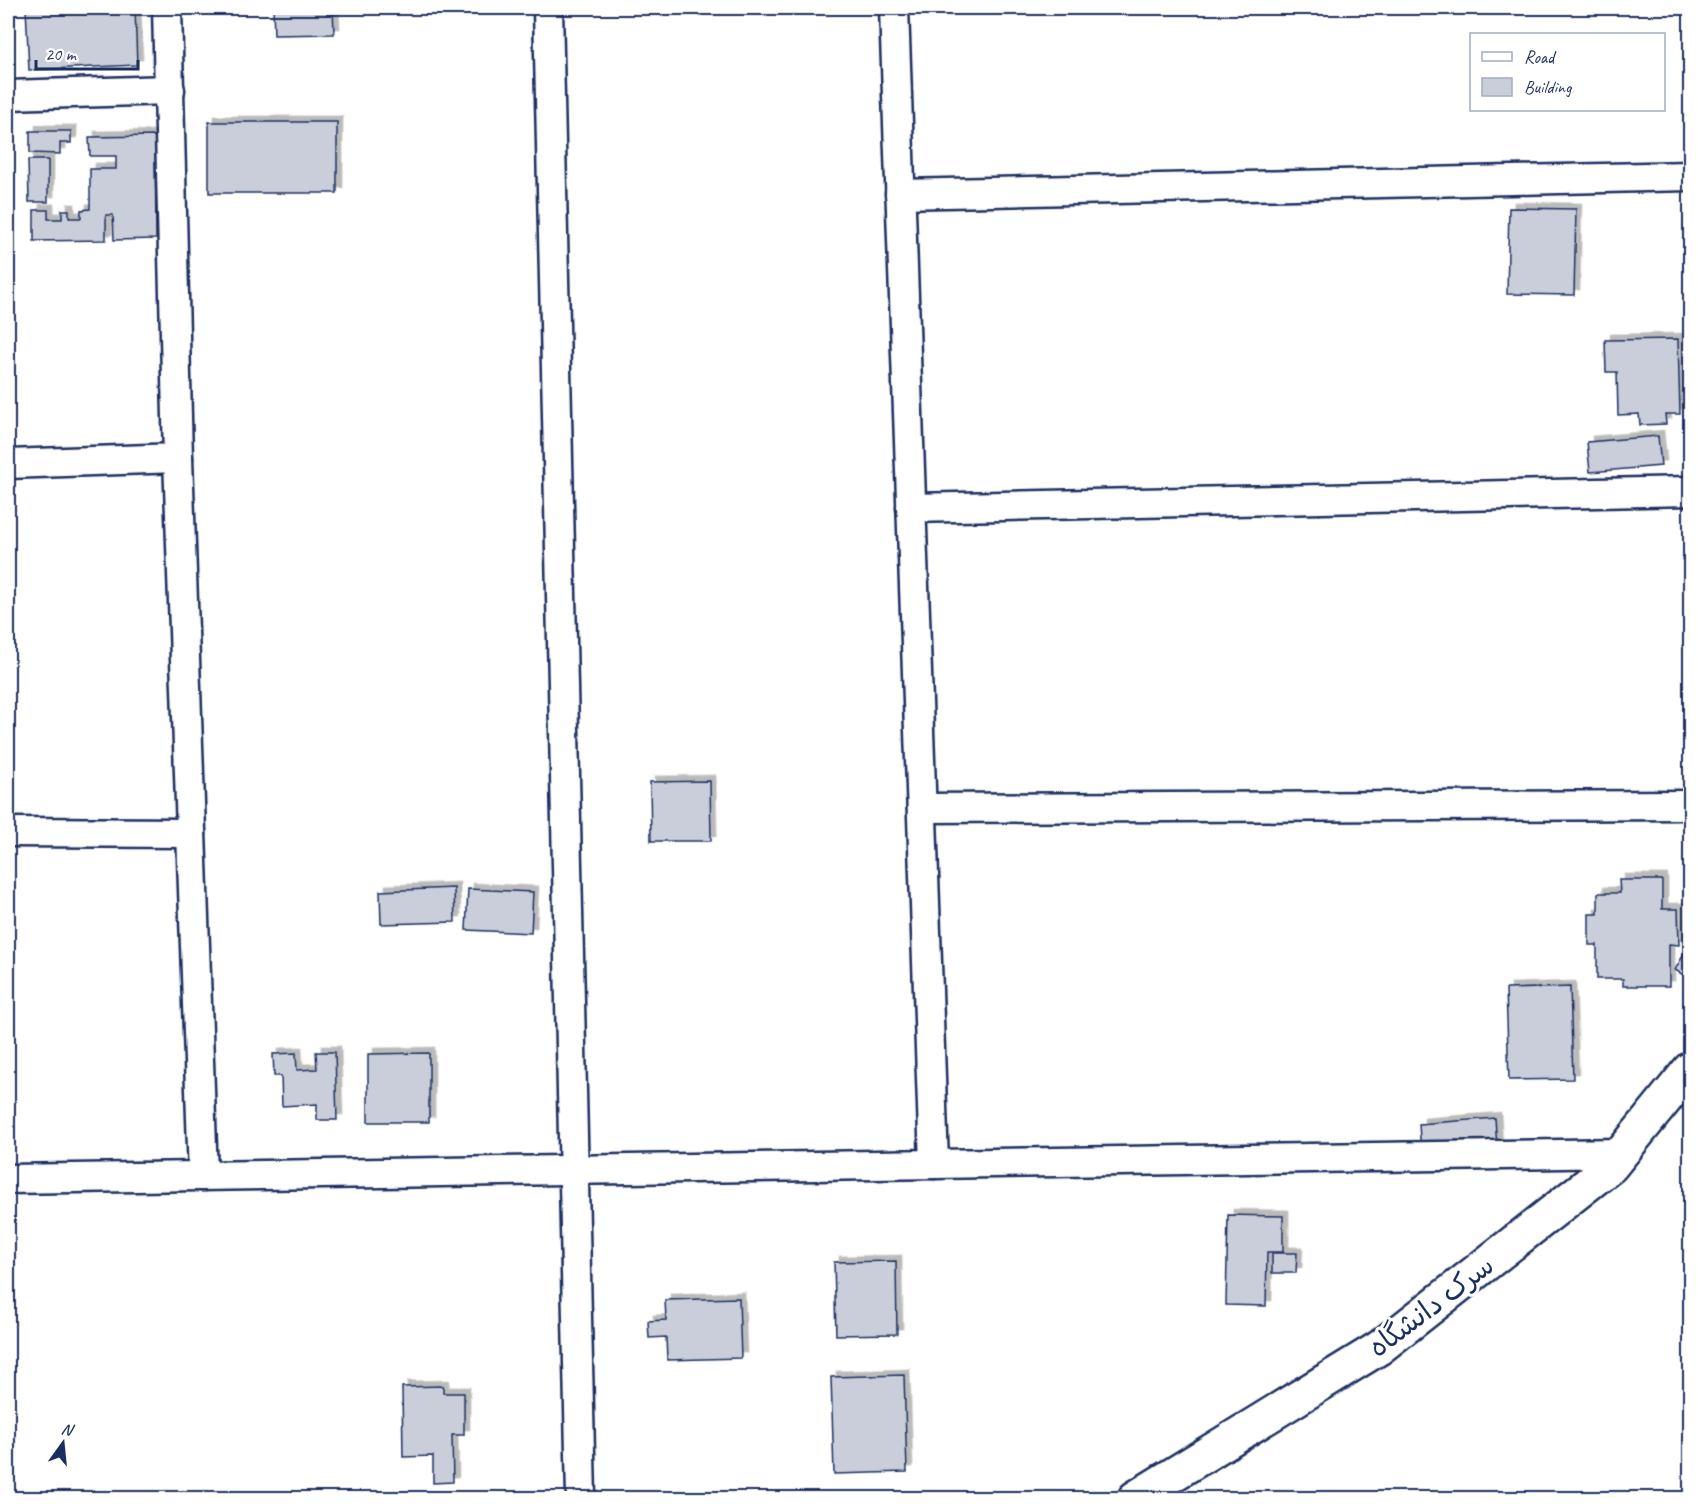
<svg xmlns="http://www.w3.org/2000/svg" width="1698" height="1506" viewBox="0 0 1698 1506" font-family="Caveat,'Playpen Sans Arabic',sans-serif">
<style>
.building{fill:#caceda;stroke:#1b2f5e;stroke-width:1.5;filter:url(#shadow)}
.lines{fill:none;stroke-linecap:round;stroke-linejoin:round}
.minor-casing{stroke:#1b2f5e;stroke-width:33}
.tertiary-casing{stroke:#1b2f5e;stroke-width:38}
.minor{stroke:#fff;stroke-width:28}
.tertiary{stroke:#fff;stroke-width:33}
.labels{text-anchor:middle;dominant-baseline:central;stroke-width:6;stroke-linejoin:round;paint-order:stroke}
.street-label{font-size:28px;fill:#1b2f5e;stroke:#fff}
</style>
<defs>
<filter id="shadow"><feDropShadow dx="5.5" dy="-5.5" stdDeviation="0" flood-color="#0004"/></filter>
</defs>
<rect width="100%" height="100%" fill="#fff"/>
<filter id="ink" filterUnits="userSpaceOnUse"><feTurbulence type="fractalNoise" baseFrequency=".0167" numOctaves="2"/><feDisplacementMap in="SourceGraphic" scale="12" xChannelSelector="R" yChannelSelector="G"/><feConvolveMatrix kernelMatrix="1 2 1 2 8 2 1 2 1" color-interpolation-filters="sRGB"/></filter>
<g filter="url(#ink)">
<g class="building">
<path d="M26 8H135L137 65 29 70Z"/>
<path d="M273 8H333L334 34 274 35Z"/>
<rect x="209" y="122" width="128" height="71"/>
<path d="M30 131H71V143H60V154L30 153Z"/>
<path d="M155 136 156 239 114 240 113 215H106V240L34 241V210H48V219H62V210H69V218H81V210L90 209V169H116V156H90L89 137Z"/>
<path d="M28 160H48V202H29Z"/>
<path d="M1509 208 1576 209 1574 295 1507 294Z"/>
<path d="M1678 339 1680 414H1665L1666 424 1640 425 1639 414 1618 415 1617 372H1606L1605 340Z"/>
<path d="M1658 436 1661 466 1590 472 1587 442Z"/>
<path d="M710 781 711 841H651L650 782Z"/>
<path d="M1619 880H1662V909H1678L1679 945 1669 944V986H1623V979H1597V945H1589V914H1598V893H1620Z"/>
<path d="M454 888 455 922 381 924 380 891Z"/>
<path d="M468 889 533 892 531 933 466 930Z"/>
<path d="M1690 943V979L1675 970Z"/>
<path d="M1570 987 1573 1079 1509 1080 1506 989Z"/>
<path d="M316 1052H335L337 1120H317V1104L282 1106 281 1076H274L273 1054 296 1053 297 1070 317 1069Z"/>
<path d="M429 1053V1122H368V1054Z"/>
<path d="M1495 1118 1497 1148 1421 1153 1419 1124Z"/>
<path d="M1228 1215 1283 1216V1252H1267L1266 1306 1226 1305Z"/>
<path d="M1272 1253H1297L1296 1273H1272Z"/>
<path d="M896 1261 897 1334 836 1335 834 1262Z"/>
<path d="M739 1298 741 1358 667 1360 666 1337 649 1338 648 1321 666 1320 665 1300Z"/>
<path d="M904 1375 907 1472 834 1474 831 1377Z"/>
<path d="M443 1386V1393H464V1435H452L453 1482 433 1483V1456L403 1457 402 1387Z"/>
</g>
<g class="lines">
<g class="minor-casing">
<g id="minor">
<path d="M167 8 178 458 203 1176"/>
<path d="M548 8 581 1498"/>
<path d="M894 8 934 1164"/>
<path d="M8 95 170 90"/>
<path d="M900 194 1690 176"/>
<path d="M8 464 178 458"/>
<path d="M911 508 1690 491"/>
<path d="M922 808 1690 805"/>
<path d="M8 832 191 833"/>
<path d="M8 1179 1620 1153"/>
</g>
</g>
<g class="tertiary-casing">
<path id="tertiary" d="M1135 1498 1379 1348 1611 1166 1690 1069"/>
</g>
<use href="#minor" class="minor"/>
<use href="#tertiary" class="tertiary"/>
</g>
</g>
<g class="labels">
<g class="street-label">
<text transform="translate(1431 1306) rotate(-37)">سرک دانشگاه</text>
</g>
</g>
<rect width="1698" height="1506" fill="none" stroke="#fff" stroke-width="30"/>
<rect x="15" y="15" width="1668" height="1476" fill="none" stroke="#1b2f5e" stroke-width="2" filter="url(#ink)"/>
<rect x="1470" y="33" width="195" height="78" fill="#ffffff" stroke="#a4acbf" stroke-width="1.5"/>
<rect x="1482" y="52" width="30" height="9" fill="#ffffff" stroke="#a4acbf" stroke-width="1.5"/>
<text x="1524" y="63" font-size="18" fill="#1b2f5e">Road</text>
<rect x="1482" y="78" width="30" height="18" fill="#caceda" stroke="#a4acbf" stroke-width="1.5"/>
<text x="1524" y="93" font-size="18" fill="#1b2f5e">Building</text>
<g transform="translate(63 1443) rotate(15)" stroke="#ffffff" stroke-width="4.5" paint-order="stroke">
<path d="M0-4.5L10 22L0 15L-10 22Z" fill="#1b2f5e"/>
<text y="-9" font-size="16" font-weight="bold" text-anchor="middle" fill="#1b2f5e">N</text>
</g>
<path d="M36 60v9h102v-9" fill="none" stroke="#1b2f5e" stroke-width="3"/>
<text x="45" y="60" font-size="18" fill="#1b2f5e" stroke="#ffffff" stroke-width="4.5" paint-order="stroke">20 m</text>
</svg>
